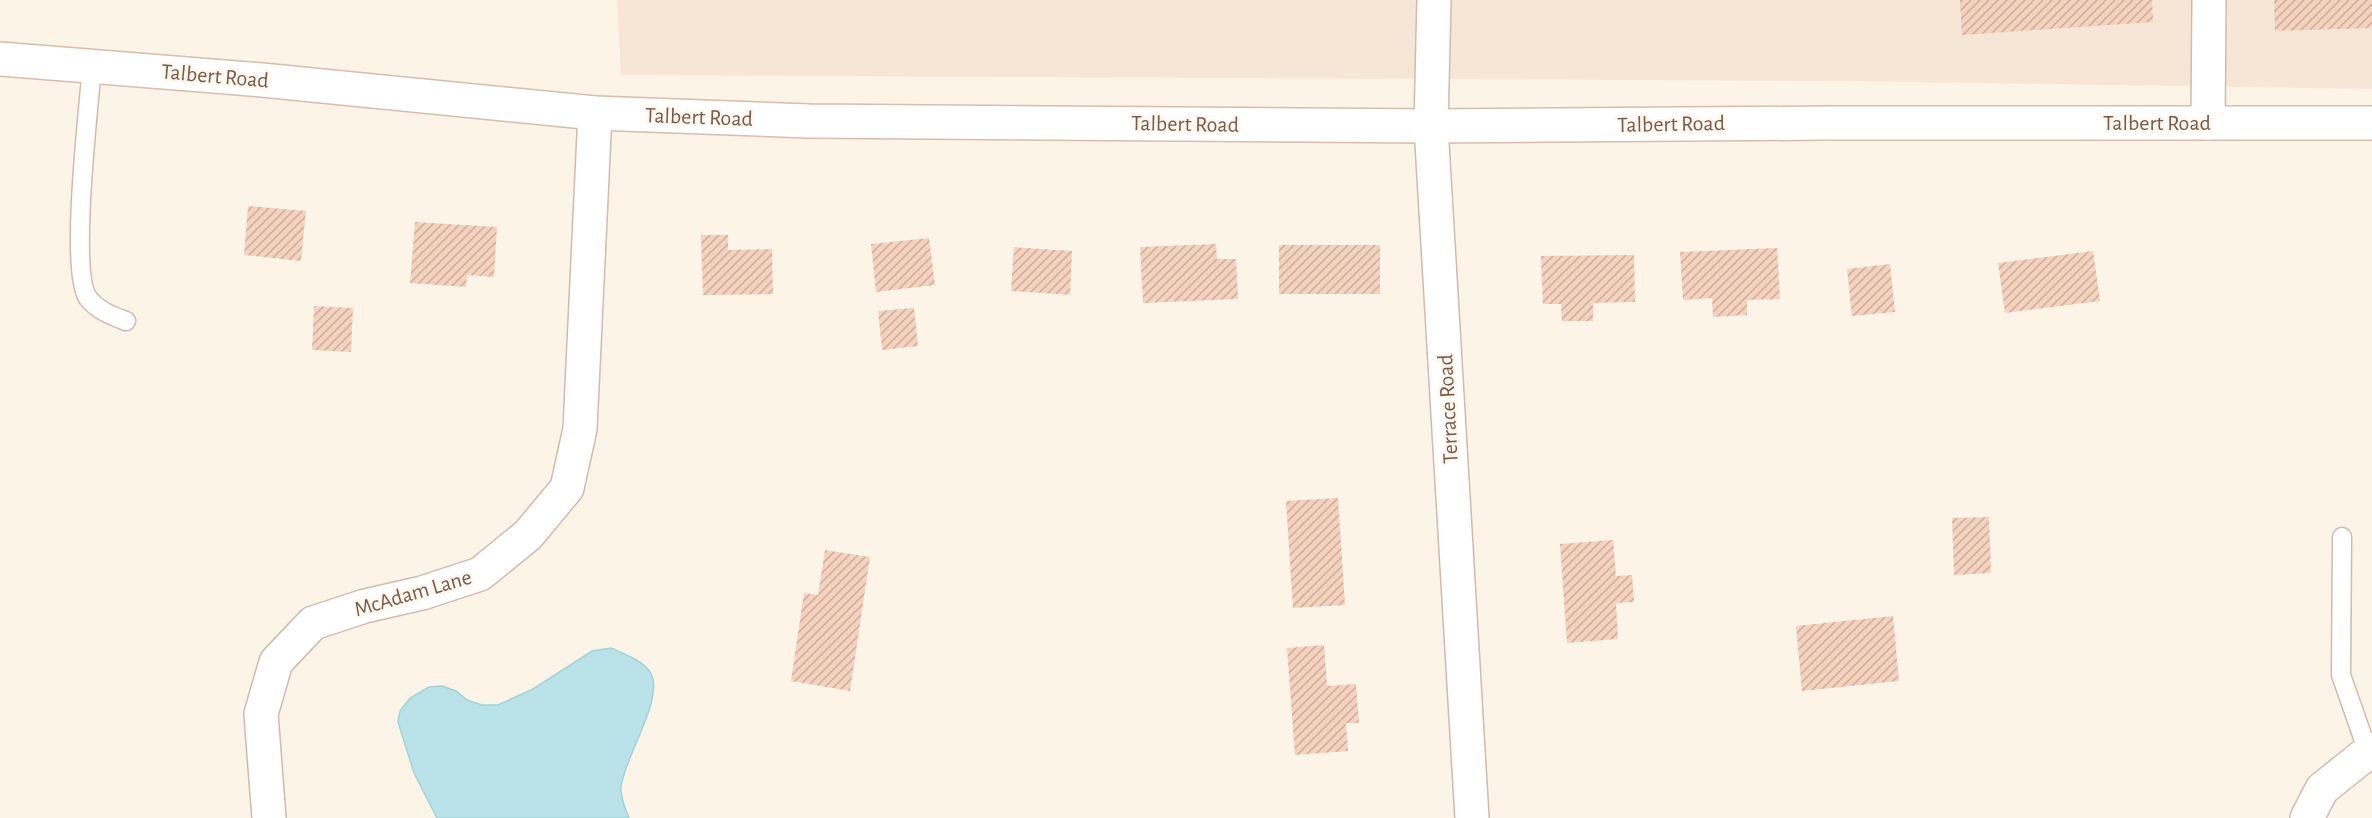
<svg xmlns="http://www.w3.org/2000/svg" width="2372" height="818" viewBox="0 0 2372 818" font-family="'Alegreya Sans',sans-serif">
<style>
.residential{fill:#f6e6d5}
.water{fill:#bae3e9;stroke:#a0d4db;stroke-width:1.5}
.building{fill:url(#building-hatch)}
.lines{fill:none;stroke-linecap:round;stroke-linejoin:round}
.lane-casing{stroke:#d0bbac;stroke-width:21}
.street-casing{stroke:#d0bbac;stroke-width:36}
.secondary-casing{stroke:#d6bdac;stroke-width:36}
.lane{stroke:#fff;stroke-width:18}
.street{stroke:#fff;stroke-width:33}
.secondary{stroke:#fff;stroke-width:33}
.labels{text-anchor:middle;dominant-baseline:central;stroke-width:5;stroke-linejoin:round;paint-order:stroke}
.street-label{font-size:22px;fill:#79594a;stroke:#fff8ef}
</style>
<defs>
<pattern id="building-hatch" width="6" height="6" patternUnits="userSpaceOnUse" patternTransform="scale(1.5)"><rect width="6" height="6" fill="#f5d2be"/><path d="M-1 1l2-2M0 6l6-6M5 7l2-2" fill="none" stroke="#cbad9c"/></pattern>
</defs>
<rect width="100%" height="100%" fill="#fdf4e8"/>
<path class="residential" d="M617 0H2372V89L1843 81 621 75Z"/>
<path class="water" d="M611 648C624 654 642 660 650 672 666 697 624 757 621 787 620 797 625 808 629 818H437L414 773 398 722 400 711 410 698 429 687 442 686 456 691 467 700 482 705H498L533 689 592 651Z"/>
<g class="building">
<path d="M1960 0H2152L2153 22 1962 35Z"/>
<path d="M2274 0H2372V28L2275 31Z"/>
<path d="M248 206 306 211 301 261 244 255Z"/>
<path d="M415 222 497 227 494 277 467 275 466 287 410 283Z"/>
<path d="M701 235H728V250L772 249 773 294 703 295Z"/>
<path d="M929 238 935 285 876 292 871 244Z"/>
<path d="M1216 244 1217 259H1236L1238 299 1143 303 1140 247Z"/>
<rect x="1279" y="245" width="101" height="49"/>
<path d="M1014 247 1072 251 1070 295 1011 291Z"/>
<path d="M1777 248 1780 299 1747 300V315L1713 317 1712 298 1683 300 1680 252Z"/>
<path d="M2093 251 2100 301 2005 313 1998 263Z"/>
<path d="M1634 255 1635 302 1593 303V321H1562L1561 304H1543L1541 256Z"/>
<path d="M1890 264 1895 312 1852 316 1847 269Z"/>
<path d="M314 306 353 308 351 352 312 350Z"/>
<path d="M914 308 918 346 882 350 878 311Z"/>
<path d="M1338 498 1345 605 1293 608 1286 501Z"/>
<path d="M1989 517 1991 573 1954 575 1952 518Z"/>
<path d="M1613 540 1616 576 1632 575 1634 602 1616 603 1618 639 1567 643 1560 544Z"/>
<path d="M825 550 870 557 850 691 791 681 804 593 818 595Z"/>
<path d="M1893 616 1899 681 1802 691 1796 626Z"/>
<path d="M1324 645 1327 686 1356 684 1359 723H1346L1348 751 1295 755 1287 648Z"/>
</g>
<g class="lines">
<g class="lane-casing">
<g id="lane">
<path d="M92 66C89 106 69 271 88 298 97 310 112 316 126 321"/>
<path d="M2342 537 2341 675 2368 752"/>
</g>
</g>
<g class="street-casing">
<g id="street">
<path d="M1434 0 1431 126 1472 818"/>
<path d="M2208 123 2209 0"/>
<path d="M269 818 261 714 276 662 313 623 365 606 422 593 480 574 528 535 567 488 580 429 595 113"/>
<path d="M2307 818 2322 789 2372 749"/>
</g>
</g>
<g class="secondary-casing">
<path id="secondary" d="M0 59 262 80 595 113 809 121 1431 126 1828 123H2372"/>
</g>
<use href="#lane" class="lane"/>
<use href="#street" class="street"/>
<use href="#secondary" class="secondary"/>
</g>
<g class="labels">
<g class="street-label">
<text transform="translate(215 76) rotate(5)">Talbert Road</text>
<text transform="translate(699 117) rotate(2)">Talbert Road</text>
<text x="2157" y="123">Talbert Road</text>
<text transform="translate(1185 124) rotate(1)">Talbert Road</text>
<text transform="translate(1671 124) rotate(-1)">Talbert Road</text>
<text transform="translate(1448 409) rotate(-93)">Terrace Road</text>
<text transform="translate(413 593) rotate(-16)">McAdam Lane</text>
</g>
</g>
</svg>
